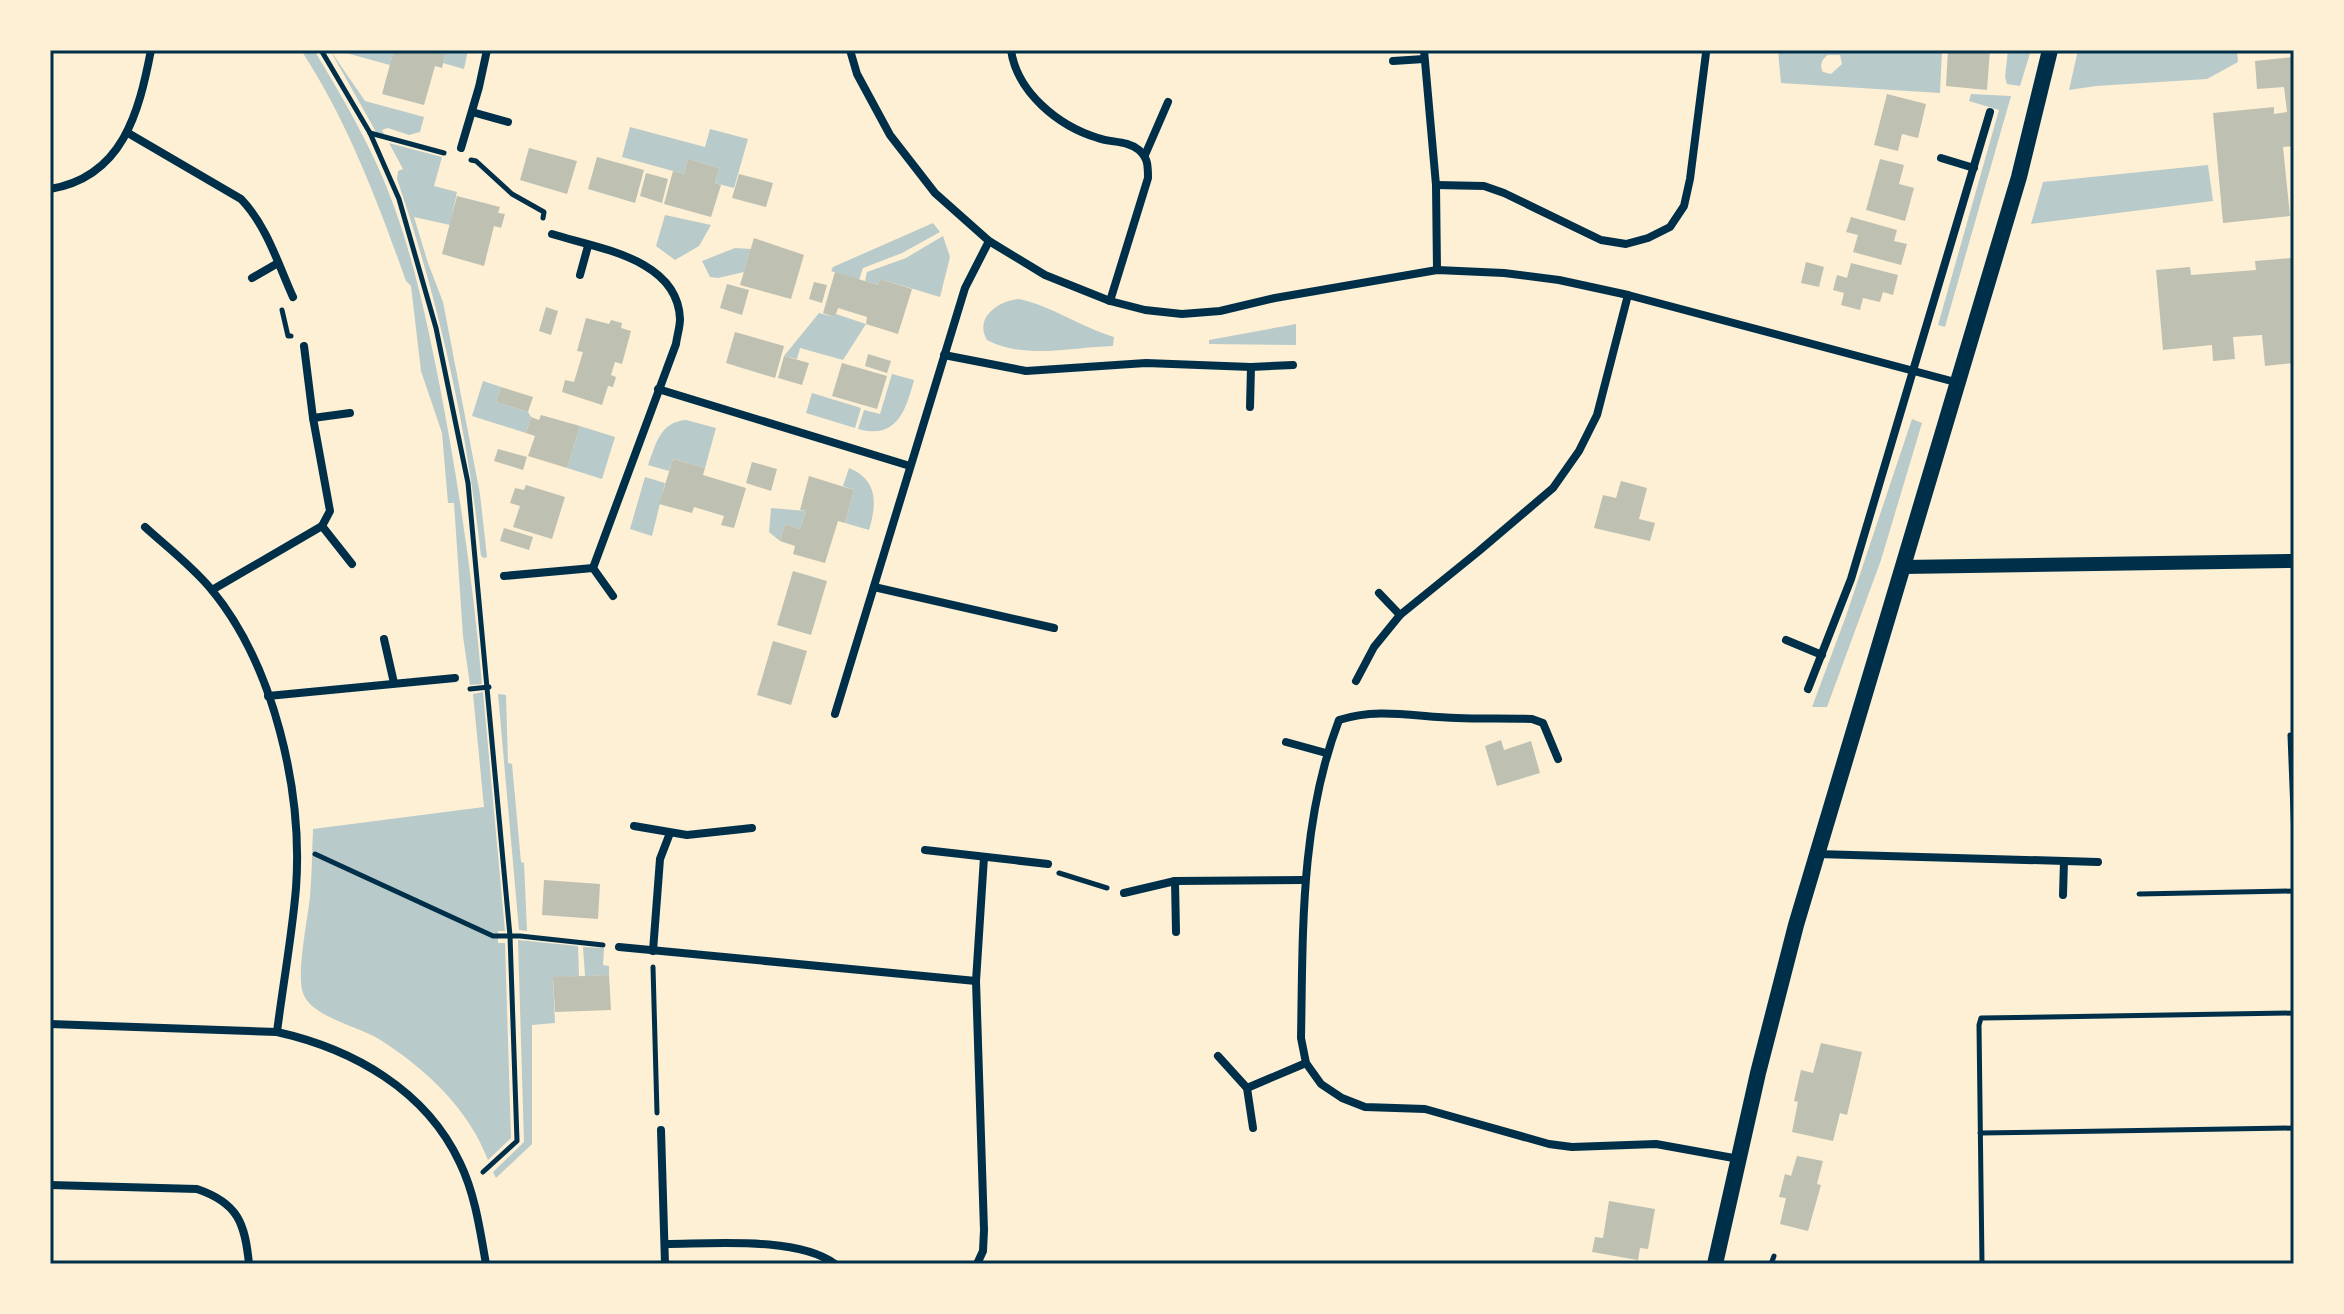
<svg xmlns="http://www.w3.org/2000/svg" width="2344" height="1314" viewBox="0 0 2344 1314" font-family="Manrope,sans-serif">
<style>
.green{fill:#b9caca;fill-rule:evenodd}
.building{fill:#bec0b2}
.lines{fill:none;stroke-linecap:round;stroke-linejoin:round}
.path{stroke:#003049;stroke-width:5}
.minor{stroke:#003049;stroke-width:8}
.tertiary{stroke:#003049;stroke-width:14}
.secondary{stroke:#003049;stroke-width:16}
.neatline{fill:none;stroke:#003049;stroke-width:3}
</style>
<rect width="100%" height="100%" fill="#fdf0d5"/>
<g class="green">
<path d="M301 50H314C337 88 360 127 378 167 408 233 424 307 438 377 458 479 473 580 482 684L470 685 463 636 454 503H448L442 433 421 371 411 286 406 281C377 200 348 122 301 50Z"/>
<path d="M330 50 365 101 424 117 420 132 409 135 388 128 382 130 384 134 376 132Z"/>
<path d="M335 50H394L390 65Z"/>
<path d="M439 50H468L464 69 443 63 445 54 439 52Z"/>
<path d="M1778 50H1942L1940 93 1781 83ZM1828 55H1840L1842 64 1831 74 1823 72C1819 65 1822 59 1828 55Z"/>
<path d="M2008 50H2031L2020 86 2007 84 2005 77Z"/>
<path d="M2078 50H2237L2238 62 2207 79 2096 86 2069 90Z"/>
<path d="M1971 94 2011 96 1945 327 1938 325 1999 110 1969 101Z"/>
<path d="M630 127 705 147 710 129 748 139 734 188 715 183 719 168 688 159 684 174 622 157Z"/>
<path d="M389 143 442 157 434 186 457 192 450 225 414 217 428 263 443 302 480 494 487 557 484 558 481 556C467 428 439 301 397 179L398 171 403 169Z"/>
<path d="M2208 165 2213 201 2031 224 2043 182Z"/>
<path d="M665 215 711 225 699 246 675 260 656 246Z"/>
<path d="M933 223 940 232 902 253 863 268 859 280 831 271 833 267Z"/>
<path d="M943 236 950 257 940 297 880 279 878 285 865 281 867 272 906 258Z"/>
<path d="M735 248 751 249 744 272 718 278 710 277 702 261Z"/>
<path d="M1019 299C1052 306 1081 327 1114 337L1113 346C1073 347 1025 360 987 340 974 318 998 301 1019 299Z"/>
<path d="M819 313 835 317 836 314 866 324 843 360 800 348 797 359 784 356Z"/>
<path d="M1296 324V345L1209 344V340Z"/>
<path d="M892 374 914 380C906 410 897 440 858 429L864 410 880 414Z"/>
<path d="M483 381 501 387 496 402 528 412 531 417 526 433 472 416Z"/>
<path d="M812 393 861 408 855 428 806 413Z"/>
<path d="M1912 419 1922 423 1881 560 1827 707H1812L1846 616Z"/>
<path d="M686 420 716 428 705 468 673 459 669 471 648 465C656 444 660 422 686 420Z"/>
<path d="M580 426 615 437 602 479 567 468Z"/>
<path d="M849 468C878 480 877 503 869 530L845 523 854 490 843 486Z"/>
<path d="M645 477 665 483 652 536 630 529Z"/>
<path d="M771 508 806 511 800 529 785 524 780 541 769 532Z"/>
<path d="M483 692 505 931H498V943H505L511 1138 488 1160C468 1108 426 1069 379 1039 358 1026 311 1017 303 993 296 975 308 918 310 896 312 874 312 851 313 829L484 807 473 694Z"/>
<path d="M498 694 506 695 508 763 512 764 521 862 524 863 527 931 519 930Z"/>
<path d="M518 940 578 946 579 976 553 978 555 1023 532 1025V1144L496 1178 493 1172 524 1142Z"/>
<path d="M583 947 604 948 603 965 609 966V975L585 976Z"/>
</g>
<g class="building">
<path d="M394 50H439V52L445 54 442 68 435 66 424 105 382 94Z"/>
<path d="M1948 50H1990L1987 90 1946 86Z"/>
<path d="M2294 57V146L2283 147 2290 216 2223 223 2213 113 2274 107V114L2287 112 2284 87 2257 89 2255 61Z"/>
<path d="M1887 94 1926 104 1918 138 1902 134 1898 151 1874 145Z"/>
<path d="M529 148 577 161 567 194 520 180Z"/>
<path d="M597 157 644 170 635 203 588 189Z"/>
<path d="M688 159 719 168 715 183 721 185 711 217 664 204 673 171 684 174Z"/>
<path d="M1880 159 1904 165 1899 184 1914 188 1905 221 1866 210Z"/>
<path d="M646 173 668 179 662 203 640 196Z"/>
<path d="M739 174 773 183 766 207 732 198Z"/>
<path d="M457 196 500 207 498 213 505 214 501 228 494 226 484 266 442 254Z"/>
<path d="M1851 217 1897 230 1894 241 1907 244 1901 265 1853 252 1858 235 1846 232Z"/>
<path d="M754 238 804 255 791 299 740 285Z"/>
<path d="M2291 258V265L2294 264V363L2265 366 2262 335 2233 337 2235 359 2213 361 2212 345 2163 350 2156 270 2190 267 2191 275 2256 270 2255 261Z"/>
<path d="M1806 262 1824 267 1819 287 1801 283Z"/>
<path d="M1851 263 1898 275 1893 295 1883 292 1880 302 1863 298 1860 310 1841 305 1844 293 1833 290 1837 275 1847 278Z"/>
<path d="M835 272 878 285 880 279 912 289 898 334 866 324 867 317 838 308 835 317 823 313Z"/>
<path d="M814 282 827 285 822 303 809 299Z"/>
<path d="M727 284 749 290 742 315 720 308Z"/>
<path d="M546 307 558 311 551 335 539 331Z"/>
<path d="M586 318 609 324 611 320 622 323 621 328 631 331 622 364 615 362 611 375 616 377 613 387 608 386 602 405 562 392 565 380 574 382 583 352 577 351Z"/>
<path d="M735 332 784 346 775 378 726 363Z"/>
<path d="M868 354 891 361 887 373 865 366Z"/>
<path d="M784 356 809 363 802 385 778 378Z"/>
<path d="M842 363 887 376 877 409 832 396Z"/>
<path d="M501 387 533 397 528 412 496 402Z"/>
<path d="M541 415 580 426 567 468 528 456 535 436 526 433 531 417 539 420Z"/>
<path d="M498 449 527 457 523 470 494 461Z"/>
<path d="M673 459 705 468 703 475 746 488 734 528 721 525 724 516 694 507 692 513 659 504Z"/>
<path d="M752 462 777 469 771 491 746 483Z"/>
<path d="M809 476 854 490 845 523 838 521 825 563 793 554 795 546 780 541 785 524 800 529 806 511 800 510Z"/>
<path d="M1621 481 1647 488 1639 519 1655 523 1650 541 1594 528 1603 495 1616 498Z"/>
<path d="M526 485 565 497 552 539 513 527 520 506 510 503 515 488 524 490Z"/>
<path d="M504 528 533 537 529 550 500 541Z"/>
<path d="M793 571 827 581 811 635 777 625Z"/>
<path d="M773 641 807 651 791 705 757 695Z"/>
<path d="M1501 740 1504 750 1531 741 1540 773 1497 786 1485 746Z"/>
<path d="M544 880 600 884 598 919 542 915Z"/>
<path d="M609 975 611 1010 555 1012 553 977Z"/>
<path d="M1821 1043 1862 1052 1847 1115 1840 1113 1833 1141 1792 1132 1798 1102 1794 1101 1801 1070 1813 1073Z"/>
<path d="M1797 1156 1823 1161 1817 1184 1821 1185 1808 1231 1780 1224 1786 1198 1779 1197 1785 1174 1791 1176Z"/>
<path d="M1609 1201 1655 1209 1648 1249 1640 1248 1638 1260 1592 1252 1595 1237 1603 1238Z"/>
</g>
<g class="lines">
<g class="path">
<path d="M321 50 370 133 399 199 436 328 468 483 510 936 517 1141 483 1172"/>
<path d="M370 133 444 153"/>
<path d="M471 160 476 161 512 194 544 212 543 218"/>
<path d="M282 310 288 336H291"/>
<path d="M470 689 489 687"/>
<path d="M2294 735H2290L2294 838"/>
<path d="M315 854 493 936H520L603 945"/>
<path d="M1059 873 1107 888"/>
<path d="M2139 894 2294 891"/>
<path d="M653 967 657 1113"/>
<path d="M1980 1133 2294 1128"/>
<path d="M1771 1264 1774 1256"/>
<path d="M1982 1264 1979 1025 1981 1018 2294 1013"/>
</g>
<g class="minor">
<path d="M850 50 857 74 890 135 935 193 989 241 1045 275 1110 301 1145 310 1182 314 1220 311 1275 298 1437 270 1504 273 1559 280 1628 295 1959 383"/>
<path d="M1011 50C1017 92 1058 126 1098 138 1111 143 1127 140 1139 150 1148 158 1148 166 1148 178L1110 301"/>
<path d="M1424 50 1436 185 1437 270"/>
<path d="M1393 61 1424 59"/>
<path d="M472 112 508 122"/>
<path d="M128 133 241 199C267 226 278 264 293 297"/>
<path d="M461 148 479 87 487 50"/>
<path d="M1145 155 1168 102"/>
<path d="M1941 158 1974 168"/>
<path d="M1436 185 1484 186 1504 193 1601 240 1626 244 1648 238 1670 227 1684 206 1690 179 1706 53"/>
<path d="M50 189C123 177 139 112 151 50"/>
<path d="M580 275 588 246"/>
<path d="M252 278 278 263"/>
<path d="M944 355 1026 371 1146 363 1251 367 1293 365"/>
<path d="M658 389 910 466"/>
<path d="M1250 407 1251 367"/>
<path d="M313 418 350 413"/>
<path d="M322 526 352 564"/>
<path d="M145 527C167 547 192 566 211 589 274 665 303 791 296 888 292 936 283 984 277 1032"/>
<path d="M593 568 613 596"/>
<path d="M504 576 593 568 676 344C677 336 680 327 680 319 678 258 596 248 552 234"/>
<path d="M874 587 1054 628"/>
<path d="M212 590 322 526 330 511 313 418 304 346"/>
<path d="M1379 593 1400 615"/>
<path d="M384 639 394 683"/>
<path d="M1786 640 1822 655"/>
<path d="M1356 681 1374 647 1400 615 1479 551 1553 488 1579 451 1597 415 1628 295"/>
<path d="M1808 689 1851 579 1990 112"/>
<path d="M268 696 455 678"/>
<path d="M835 714 965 288 989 241"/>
<path d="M1286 742 1326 753"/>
<path d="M1558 759 1543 723 1532 719C1507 718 1482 719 1457 718 1416 717 1378 707 1339 720 1300 822 1303 931 1301 1038L1306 1063 1321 1084 1342 1098 1365 1107 1425 1109 1549 1144 1572 1147 1656 1144 1739 1159"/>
<path d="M634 826 687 835 752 828"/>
<path d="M925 850 1048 864"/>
<path d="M1817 854 2098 862"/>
<path d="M1175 881 1176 932"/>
<path d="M1124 893 1175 881 1304 880"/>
<path d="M2063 895 2064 861"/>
<path d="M619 947 976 981"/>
<path d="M653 951 660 859 670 833"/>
<path d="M50 1024 277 1032C353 1049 426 1090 460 1163 475 1194 480 1230 486 1264"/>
<path d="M1218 1056 1247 1088 1253 1128"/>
<path d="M1247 1088 1306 1063"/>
<path d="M661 1130 665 1264"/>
<path d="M50 1185 197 1189C238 1203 245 1223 249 1264"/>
<path d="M665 1244C711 1244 797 1236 835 1264"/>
<path d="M977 1264 983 1251 984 1230 976 981 984 857"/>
</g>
<path class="tertiary" d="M1903 567 2294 561"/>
<path class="secondary" d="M1715 1264 1758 1073 1796 925 2019 177 2050 50"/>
</g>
<rect width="2344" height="1314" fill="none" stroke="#fdf0d5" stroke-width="104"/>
<rect x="52" y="52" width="2240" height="1210" class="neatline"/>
</svg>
